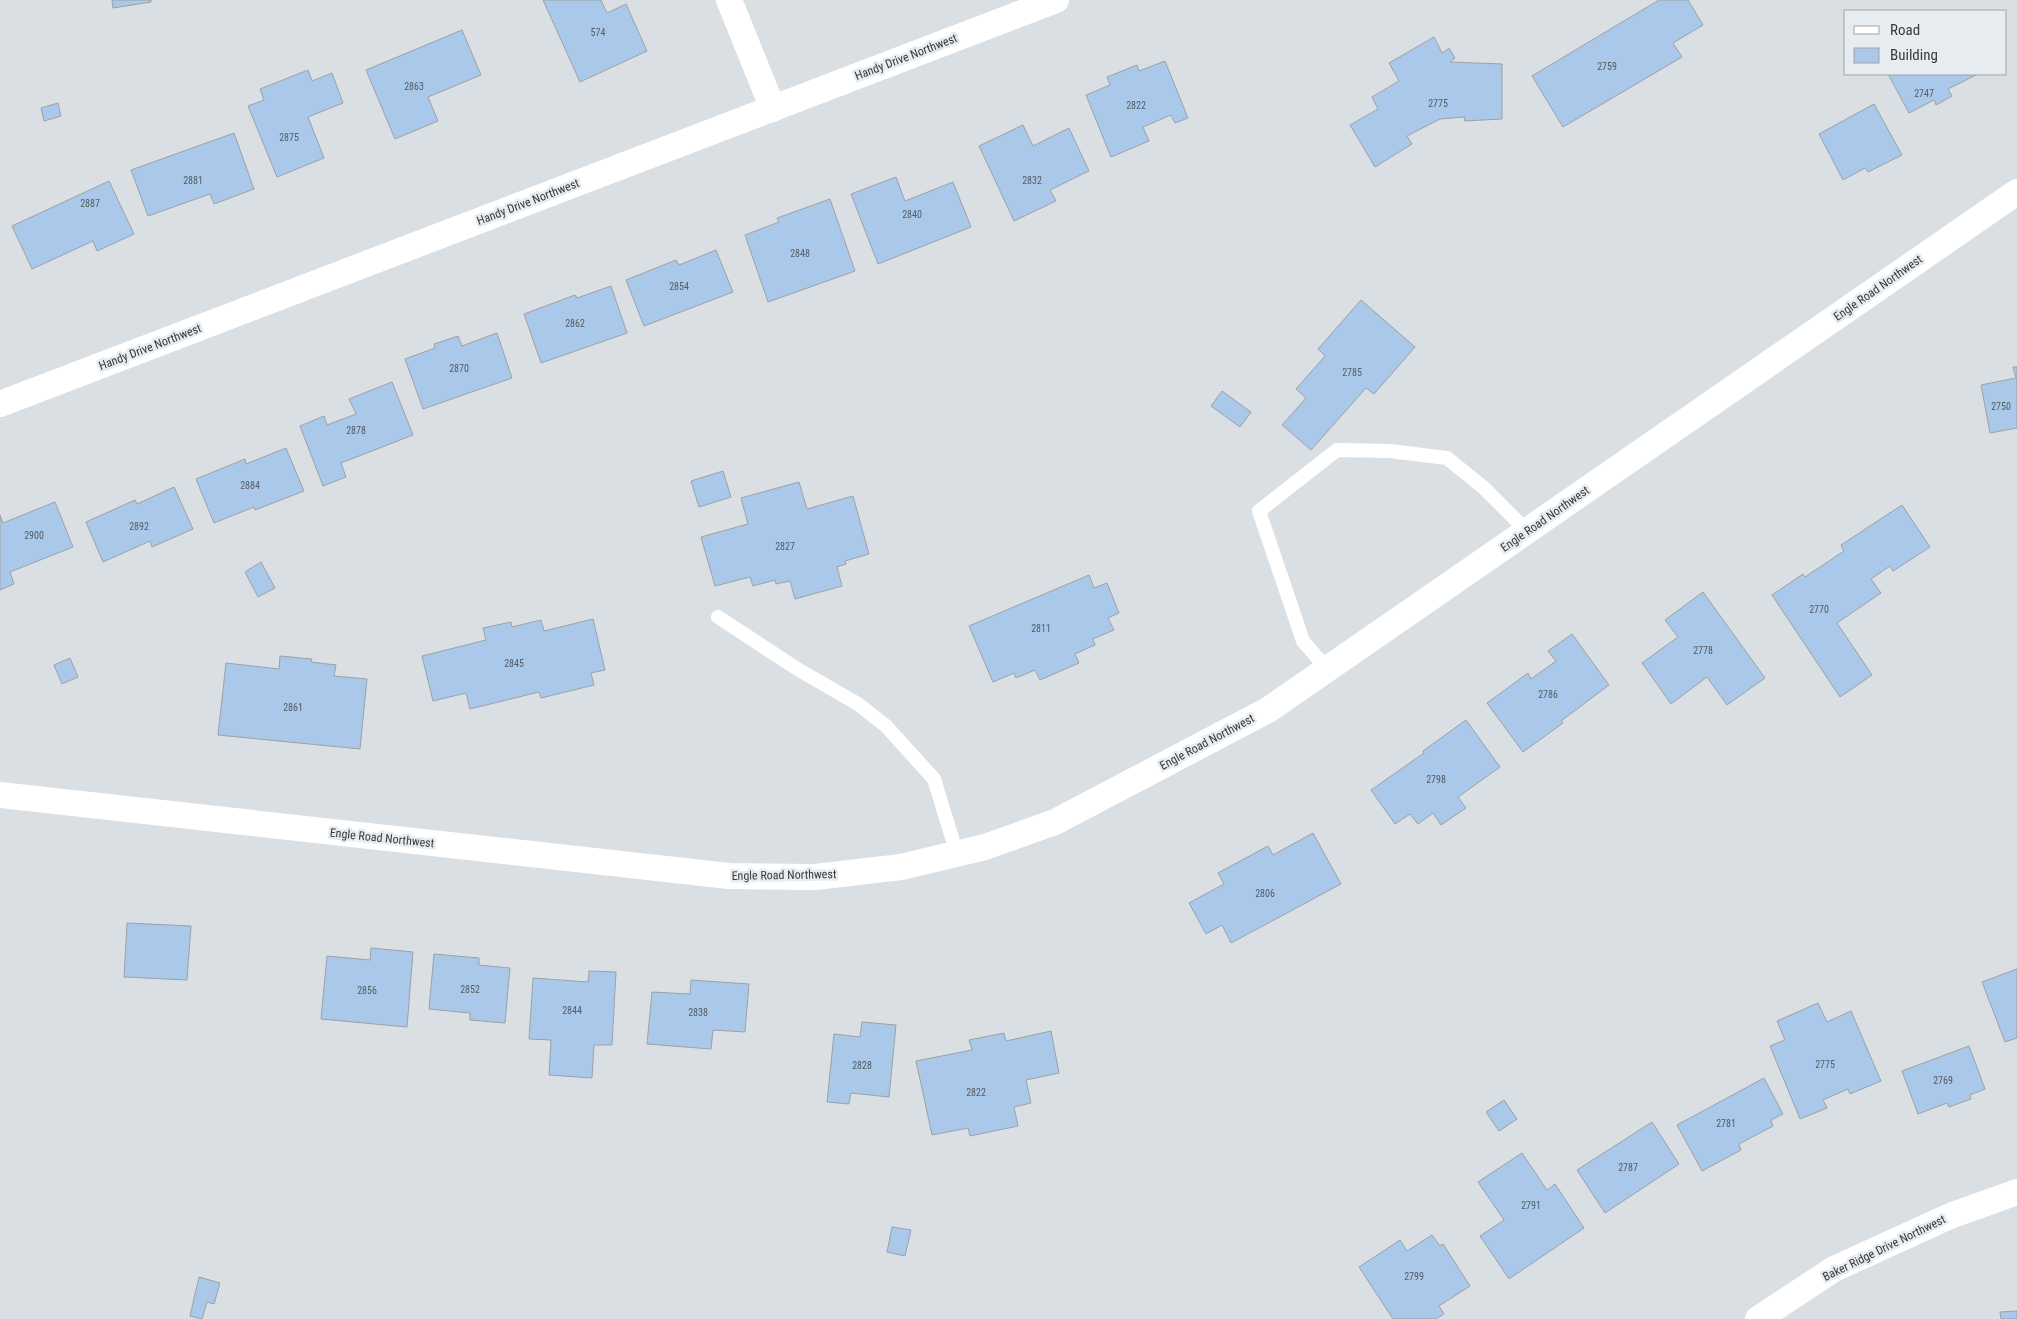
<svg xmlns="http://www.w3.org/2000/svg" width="2017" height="1319" viewBox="0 0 2017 1319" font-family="'Roboto Condensed',sans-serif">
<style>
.building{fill:#aac8e9;stroke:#9da1a6}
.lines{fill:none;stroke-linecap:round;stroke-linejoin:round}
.service{stroke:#fff;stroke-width:14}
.minor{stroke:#fff;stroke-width:26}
.labels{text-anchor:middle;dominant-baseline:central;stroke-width:5;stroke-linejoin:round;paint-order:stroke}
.number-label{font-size:10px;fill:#545d66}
.street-label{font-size:12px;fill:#37393b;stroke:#e7ecf1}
</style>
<rect width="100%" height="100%" fill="#dadfe4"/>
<g class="building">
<path d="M112 0H151V2L113 8Z"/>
<path d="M543 0H601L607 13 626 4 647 51 580 82Z"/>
<path d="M1659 0H1688L1703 25 1673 43 1682 57 1563 127 1532 76Z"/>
<path d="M462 30 481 75 428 97 438 121 395 139 366 70Z"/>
<path d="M1434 37 1442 53 1449 48 1455 58 1450 62 1502 64V119L1464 121 1465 117 1440 119 1407 136 1412 144 1375 167 1350 125 1378 109 1372 97 1399 81 1389 63Z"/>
<path d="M1165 61 1188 118 1175 123 1171 115 1143 127 1149 141 1111 157 1086 95 1110 85 1107 77 1137 65 1139 71Z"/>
<path d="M308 70 312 81 332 73 343 103 308 117 324 158 277 177 248 106 264 100 260 89Z"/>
<path d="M1888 74H1978L1948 89 1952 96 1936 105 1934 100 1909 113Z"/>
<path d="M58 103 61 116 44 121 41 108Z"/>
<path d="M1874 104 1902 155 1868 172 1865 168 1843 180 1819 134Z"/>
<path d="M1023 125 1033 146 1069 128 1089 171 1050 190 1056 201 1014 221 979 146Z"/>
<path d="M234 133 254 189 214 204 210 194 148 216 131 170Z"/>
<path d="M896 177 905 201 953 182 971 227 878 264 851 194Z"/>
<path d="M109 181 134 234 97 251 93 241 32 269 12 226Z"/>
<path d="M830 199 855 271 768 302 745 235 779 222 777 218Z"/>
<path d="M716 250 733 292 644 326 626 280 676 260 679 265Z"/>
<path d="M611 286 627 333 541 363 524 314 575 295 577 298Z"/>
<path d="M1361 300 1415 347 1374 394 1366 388 1311 450 1282 425 1306 398 1296 389 1325 356 1318 349Z"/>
<path d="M497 333 512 378 423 409 405 359 435 348 434 344 458 336 462 346Z"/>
<path d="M2013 367H2017V428L1990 433 1981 385 2016 378Z"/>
<path d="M392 382 413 435 341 463 346 477 323 486 300 426 324 416 327 425 356 414 349 399Z"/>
<path d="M1222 391 1251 412 1240 427 1211 406Z"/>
<path d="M286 448 304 491 255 510 254 507 214 523 196 479 245 459 246 464Z"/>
<path d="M723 471 731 497 699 507 691 481Z"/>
<path d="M799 482 807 509 853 496 869 554 845 561 846 564 837 567 842 586 795 599 790 581 776 584 775 580 753 586 750 577 715 586 701 537 748 524 741 498Z"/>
<path d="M174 487 193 529 152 547 150 541 103 562 86 522 135 500 137 504Z"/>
<path d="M55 502 73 547 10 572 14 584 0 590V515L3 523Z"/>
<path d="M1902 505 1930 547 1893 571 1890 566 1871 579 1881 593 1837 623 1872 675 1840 697 1772 595 1803 574 1805 577 1844 551 1841 545Z"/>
<path d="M261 562 275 588 258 597 245 572Z"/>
<path d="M1089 575 1094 588 1107 583 1119 613 1108 618 1114 630 1093 639 1095 645 1075 654 1079 663 1040 680 1035 670 1016 678 1014 673 993 682 969 626Z"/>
<path d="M1703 592 1765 678 1727 705 1707 677 1671 704 1642 663 1678 637 1665 620Z"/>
<path d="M593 619 605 670 591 673 594 685 541 698 539 692 470 709 466 693 433 701 422 656 486 640 483 628 511 622 512 627 541 620 544 631Z"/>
<path d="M1572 634 1609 685 1561 721 1563 723 1523 752 1487 703 1528 673 1531 679 1556 661 1548 651Z"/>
<path d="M280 656 312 659 311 662 336 665 334 676 367 679 360 749 218 735 226 663 279 669Z"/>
<path d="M70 658 78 677 62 684 54 665Z"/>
<path d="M1466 720 1500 767 1458 797 1466 808 1441 825 1433 813 1418 824 1410 814 1395 824 1371 790 1424 753 1423 751Z"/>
<path d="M1313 833 1341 884 1231 943 1222 925 1206 934 1189 903 1224 884 1218 873 1268 846 1273 855Z"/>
<path d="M127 923 191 926 187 980 124 977Z"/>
<path d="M371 948 413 952 407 1027 321 1019 327 956 370 960Z"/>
<path d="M434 954 479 958V965L510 968 505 1023 470 1020V1013L429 1009Z"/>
<path d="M2017 969V1038L2005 1042 1982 982Z"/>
<path d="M589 971 616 972 612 1045H594L592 1078 549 1075 551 1040 529 1039 533 978 588 982Z"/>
<path d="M691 980 749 984 745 1032 713 1030 711 1049 647 1044 652 992 690 994Z"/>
<path d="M1818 1003 1827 1022 1851 1011 1881 1081 1850 1094 1848 1089 1823 1100 1827 1108 1800 1119 1770 1046 1785 1040 1777 1021Z"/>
<path d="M862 1022 896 1025 889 1097 851 1093 849 1104 827 1102 834 1034 860 1037Z"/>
<path d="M1051 1031 1059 1073 1026 1080 1031 1103 1014 1107 1018 1126 970 1136 968 1128 932 1135 916 1061 972 1050 969 1040 1004 1033 1006 1041Z"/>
<path d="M1969 1046 1985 1089 1970 1095 1971 1099 1949 1107 1947 1103 1918 1114 1902 1071Z"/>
<path d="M1764 1078 1783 1114 1771 1120 1773 1126 1739 1144 1741 1150 1702 1171 1677 1125Z"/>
<path d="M1504 1100 1517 1119 1499 1131 1486 1112Z"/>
<path d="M1652 1122 1679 1164 1605 1213 1577 1170Z"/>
<path d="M1522 1153 1547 1190 1555 1184 1584 1228 1509 1279 1480 1236 1504 1220 1478 1182Z"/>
<path d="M892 1227 911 1230 905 1256 887 1252Z"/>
<path d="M1432 1235 1440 1246 1443 1244 1470 1286 1439 1306 1444 1314 1436 1319H1393L1359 1267 1400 1240 1407 1251Z"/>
<path d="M199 1277 220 1283 214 1304 207 1302 202 1319 190 1316Z"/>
<path d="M2017 1311V1319H2001L2000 1312Z"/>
</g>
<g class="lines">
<g class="service">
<path d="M718 617 799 670 858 704 886 726 934 779 957 854"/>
<path d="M1327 669 1303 641 1259 511 1337 450 1390 451 1447 458 1484 488 1527 531"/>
</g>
<g class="minor">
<path d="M729 0 773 109"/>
<path d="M0 404 1056 0"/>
<path d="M0 795 729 876 815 877 901 867 985 847 1055 822 1268 710 2017 192"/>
<path d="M1758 1319 1834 1269 1950 1216 2017 1192"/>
</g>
</g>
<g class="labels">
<g class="number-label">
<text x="598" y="32">574</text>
<text x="1607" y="66">2759</text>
<text x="414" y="86">2863</text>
<text x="1924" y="93">2747</text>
<text x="1438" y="103">2775</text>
<text x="1136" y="105">2822</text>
<text x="289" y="137">2875</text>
<text x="193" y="180">2881</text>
<text x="1032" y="180">2832</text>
<text x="90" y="203">2887</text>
<text x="912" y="214">2840</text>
<text x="800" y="253">2848</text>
<text x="679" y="286">2854</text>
<text x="575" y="323">2862</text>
<text x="459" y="368">2870</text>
<text x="1352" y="372">2785</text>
<text x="2001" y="406">2750</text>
<text x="356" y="430">2878</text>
<text x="250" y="485">2884</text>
<text x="139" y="526">2892</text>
<text x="34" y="535">2900</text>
<text x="785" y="546">2827</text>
<text x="1819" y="609">2770</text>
<text x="1041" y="628">2811</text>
<text x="1703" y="650">2778</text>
<text x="514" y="663">2845</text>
<text x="1548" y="694">2786</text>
<text x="293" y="707">2861</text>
<text x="1436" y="779">2798</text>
<text x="1265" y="893">2806</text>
<text x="470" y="989">2852</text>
<text x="367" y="990">2856</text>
<text x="572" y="1010">2844</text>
<text x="698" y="1012">2838</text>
<text x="1825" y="1064">2775</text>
<text x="862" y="1065">2828</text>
<text x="1943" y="1080">2769</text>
<text x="976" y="1092">2822</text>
<text x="1726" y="1123">2781</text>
<text x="1628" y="1167">2787</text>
<text x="1531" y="1205">2791</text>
<text x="1414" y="1276">2799</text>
</g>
<g class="street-label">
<text transform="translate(906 57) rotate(-21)">Handy Drive Northwest</text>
<text transform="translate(528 202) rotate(-21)">Handy Drive Northwest</text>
<text transform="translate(1878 288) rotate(-35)">Engle Road Northwest</text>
<text transform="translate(150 347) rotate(-21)">Handy Drive Northwest</text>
<text transform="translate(1545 519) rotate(-35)">Engle Road Northwest</text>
<text transform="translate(1207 742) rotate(-28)">Engle Road Northwest</text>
<text transform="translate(382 838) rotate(6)">Engle Road Northwest</text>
<text transform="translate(784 875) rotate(-1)">Engle Road Northwest</text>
<text transform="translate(1884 1248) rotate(-26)">Baker Ridge Drive Northwest</text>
</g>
</g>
<rect x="1844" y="10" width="162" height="65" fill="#e7ecf1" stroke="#a1a4a8"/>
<rect x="1854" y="26" width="25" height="8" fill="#ffffff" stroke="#a1a4a8"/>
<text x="1890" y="35" font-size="15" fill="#37393b">Road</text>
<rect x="1854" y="48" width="25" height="15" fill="#aac8e9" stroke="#a1a4a8"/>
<text x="1890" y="60" font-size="15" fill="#37393b">Building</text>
</svg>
